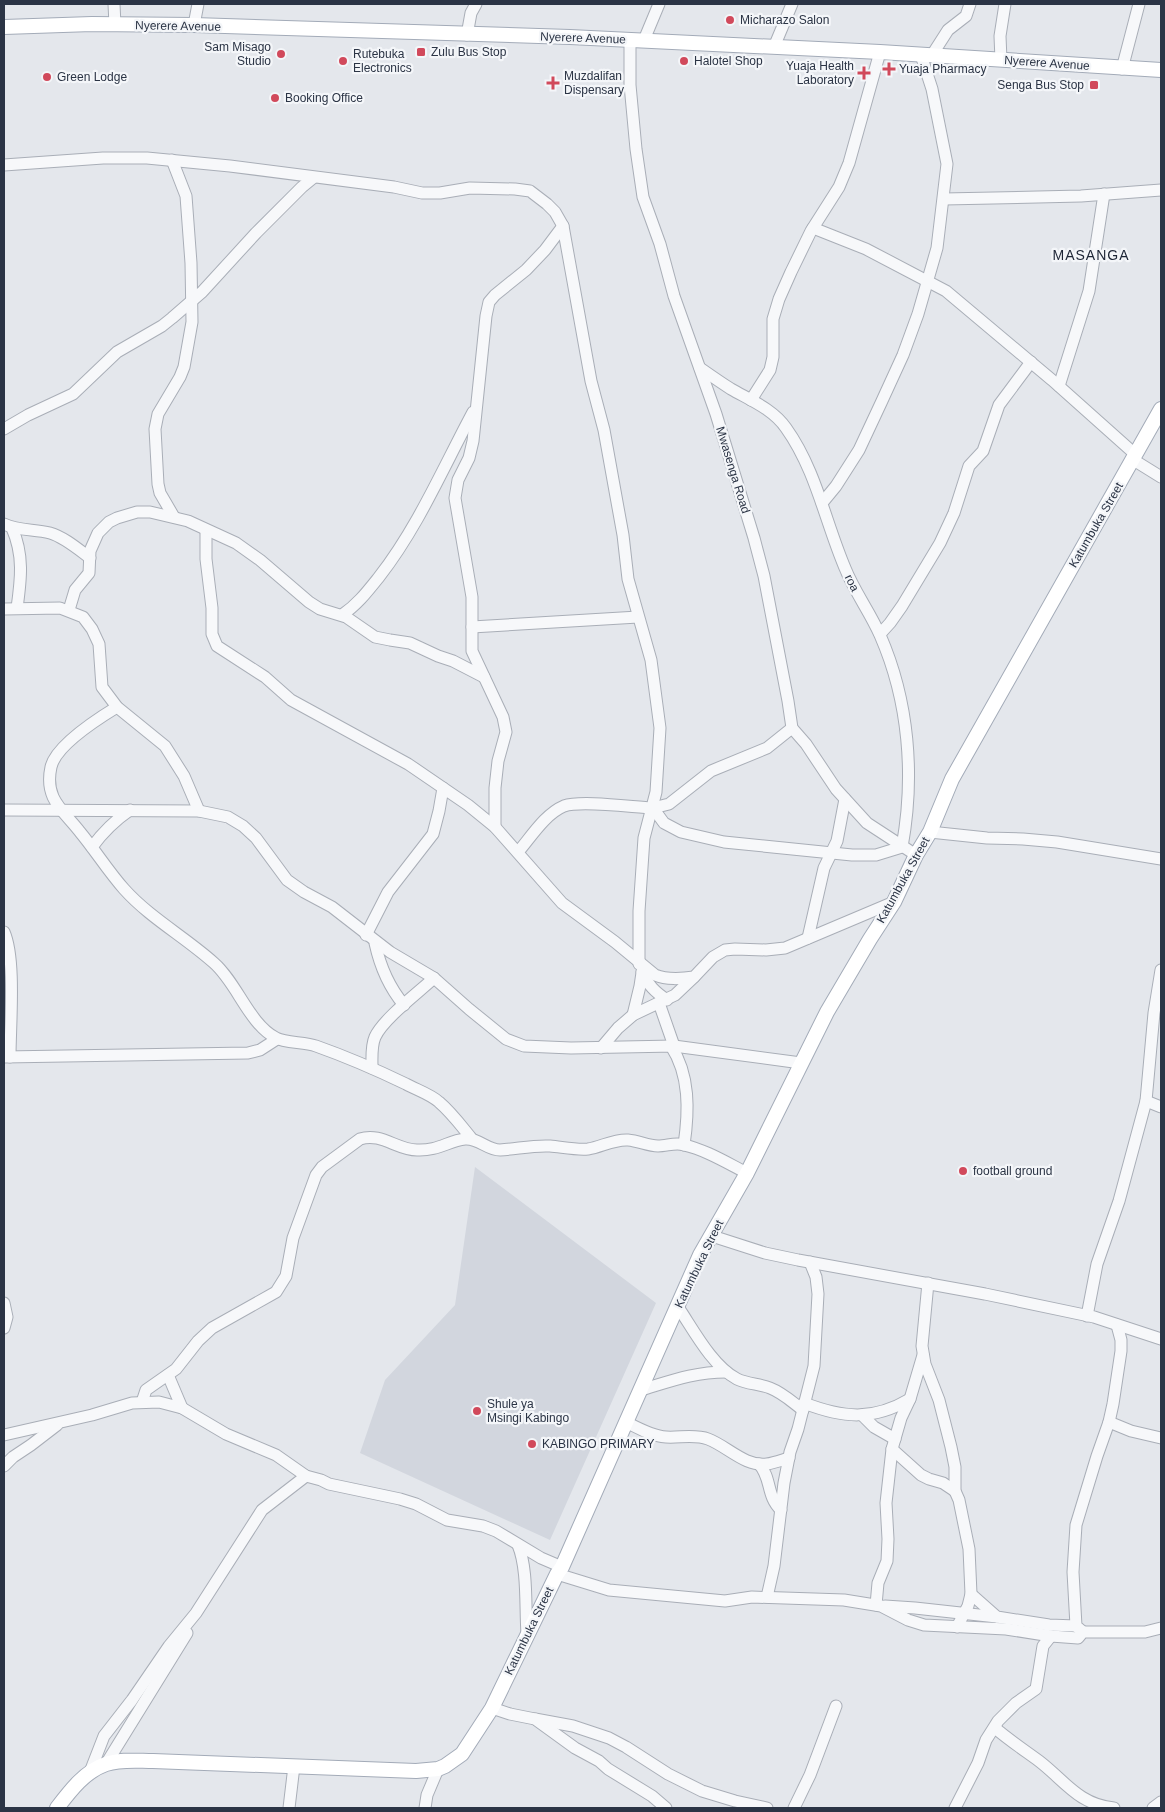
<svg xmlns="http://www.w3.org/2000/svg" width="1165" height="1812" viewBox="0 0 1165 1812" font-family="Helvetica,sans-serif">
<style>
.built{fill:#d2d6de}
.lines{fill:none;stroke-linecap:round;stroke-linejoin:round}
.minor-casing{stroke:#a9aeb7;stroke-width:13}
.major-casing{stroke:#a3abb8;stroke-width:16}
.minor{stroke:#f7f8fa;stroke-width:11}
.major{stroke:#fff;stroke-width:14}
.poi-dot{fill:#d1495b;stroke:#f4f6f9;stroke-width:2}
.labels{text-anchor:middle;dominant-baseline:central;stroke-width:4.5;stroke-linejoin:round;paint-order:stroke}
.poi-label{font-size:12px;fill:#2b3445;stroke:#f4f6f9;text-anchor:start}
.street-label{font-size:12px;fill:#2b3445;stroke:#f4f6f9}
.neighbourhood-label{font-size:14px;letter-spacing:1px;fill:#1d2536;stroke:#f4f6f9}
</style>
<rect width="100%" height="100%" fill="#e4e7ec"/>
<path class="built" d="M475 1167 656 1303 550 1540 360 1453 385 1380 455 1305Z"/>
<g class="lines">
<g class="minor-casing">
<g id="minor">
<path d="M114 4 115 25"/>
<path d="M194 25 198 4"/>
<path d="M467 35 471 13 476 4"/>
<path d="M630 40V85L636 149 643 197 660 244 674 296 716 414 754 538 764 576 788 701 792 728 806 744 836 789 867 823 916 855"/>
<path d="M644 40 659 4"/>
<path d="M774 47 792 4"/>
<path d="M932 55 948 30 966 16 970 4"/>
<path d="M1001 60 1000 36 1005 4"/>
<path d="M1122 69 1139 4"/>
<path d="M172 160 186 196 191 263 192 322 184 367 180 377 158 414 155 429 158 484 160 493 174 517"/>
<path d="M4 165 103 158H147L230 166 394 187 422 193H440L470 188 515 189 530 191 547 204 555 212 563 226 591 381 604 430 617 502 623 535 628 579 651 660 660 728 656 792 644 838 639 911V964"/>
<path d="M944 199 1081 196 1161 190"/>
<path d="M813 228 866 249 946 291 1052 380 1136 455"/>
<path d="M1059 386 1089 291 1104 194"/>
<path d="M751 400 770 370 773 357V319L779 299 791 272 811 231 839 187 849 163 880 52"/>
<path d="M4 429 28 415 73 394 117 352 162 326 172 318 202 292 256 233 302 187 313 178"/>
<path d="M1132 459 1161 477"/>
<path d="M822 503 836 486 859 450 881 403 903 355 918 314 937 248 947 164 932 89 921 55"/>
<path d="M4 524C18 531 35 529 50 533 64 537 78 549 90 558"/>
<path d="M12 528C24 555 21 579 17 608"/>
<path d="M206 530V559L212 608V634L217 646 265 677 291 700 408 764 468 805 495 827 562 903 615 942 655 975C667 980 680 979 694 977L713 957 725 950 735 949 766 950 785 948 894 902"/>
<path d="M4 609 60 608 83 617 92 629 99 644 102 687 117 707 165 746 184 776 199 811"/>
<path d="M69 610 75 590 89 573 90 551 98 533 109 522 117 518 137 512H150L188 521 236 543 260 560 309 602 320 609 346 617 375 637 390 640 410 643 438 656 453 661 484 677"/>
<path d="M342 615C357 605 367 592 379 577 418 527 443 468 473 412"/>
<path d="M472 627 638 617"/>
<path d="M880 634 890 623 902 606 940 543 954 513 969 466 983 451 999 405 1031 362"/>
<path d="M117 707C99 718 56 745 51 767 44 799 63 810 80 832 95 850 108 871 124 889 150 918 185 937 214 963 237 983 249 1024 276 1038 285 1043 305 1042 316 1046 347 1057 377 1070 406 1084 417 1090 430 1094 439 1102 452 1113 462 1127 472 1139"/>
<path d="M653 808 664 823 681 832 724 842 852 855H876L902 847C915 776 909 701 880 635 870 612 854 591 845 568 825 521 816 470 786 428 773 409 750 400 731 389 720 382 710 375 700 368"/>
<path d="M4 810 199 811 228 817 243 826 256 838 287 880 304 892 332 907 390 952 434 978 469 1009 506 1039 524 1046 571 1048 674 1046 801 1063"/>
<path d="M495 827V788L498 761 506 732 503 717 472 651V597L455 498 458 480 469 458 473 441 486 316 489 302 495 295 526 270 545 250 563 226"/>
<path d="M930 832 987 838 1023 839 1057 842 1161 859"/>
<path d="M92 847C103 832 114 821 130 810"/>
<path d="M518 852C531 837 545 814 564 806 581 800 632 807 653 808L669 804 711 771 767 748 792 728"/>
<path d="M4 932C16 959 10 1025 10 1057"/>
<path d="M366 935 388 892 433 834 439 811 443 788"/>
<path d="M808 938 824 868 837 841 845 799"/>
<path d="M375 943C380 966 388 986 404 1005"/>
<path d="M642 972C648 985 655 992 667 1000"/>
<path d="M659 1003 674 1046"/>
<path d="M633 1015 640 986 643 966"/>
<path d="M671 1046C690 1075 689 1111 684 1145"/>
<path d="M601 1048 618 1028 633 1015 675 995 694 977"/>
<path d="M4 1057 248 1053 260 1050 277 1039"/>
<path d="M372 1068C372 1057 371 1046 375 1037 383 1019 419 992 434 978"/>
<path d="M1146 1101 1161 1107"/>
<path d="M712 1236 765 1253 798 1260 985 1294 1094 1317 1161 1339"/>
<path d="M928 1283 922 1346 925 1364 939 1400 951 1447 955 1467V1491L959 1500 969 1549 971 1594 968 1606 957 1627"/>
<path d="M4 1303 7 1317 4 1328"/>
<path d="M678 1307C693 1329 712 1366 737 1379 747 1384 760 1384 770 1388 783 1393 792 1402 803 1410"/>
<path d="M1087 1316 1097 1264 1119 1201 1146 1101 1154 1013 1161 970"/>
<path d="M168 1375 182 1408"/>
<path d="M641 1390C671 1381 694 1372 726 1372"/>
<path d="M142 1402 146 1390 176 1369 198 1341 212 1328 276 1292 286 1276 293 1238 316 1175 322 1167 360 1139C381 1132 397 1150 417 1150 438 1151 448 1141 465 1139 479 1138 487 1150 500 1150 517 1149 533 1145 550 1146 562 1147 575 1150 588 1149 601 1147 614 1139 628 1140 639 1141 648 1146 658 1146 667 1146 676 1142 684 1145 706 1150 727 1163 747 1173"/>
<path d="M804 1403C843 1418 873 1421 910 1399"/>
<path d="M862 1415 874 1427 895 1439"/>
<path d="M626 1422C638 1428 652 1436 666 1437 679 1438 695 1434 708 1439 727 1446 745 1467 767 1464 774 1463 782 1460 789 1458"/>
<path d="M1109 1422 1131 1431 1161 1438"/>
<path d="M4 1435 92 1415 132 1403 159 1402 182 1408 226 1434 276 1455 306 1476 321 1480 329 1484 400 1499 416 1504 447 1520 483 1526 496 1531 541 1558 562 1567"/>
<path d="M892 1449 921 1475 929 1479 943 1483 955 1491"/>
<path d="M759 1464C772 1478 766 1496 781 1510"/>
<path d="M4 1466 13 1457 31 1445 57 1425"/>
<path d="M518 1545C528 1569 525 1607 527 1634"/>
<path d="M557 1574 609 1590 725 1601 752 1597 844 1600 881 1606 908 1620 924 1625 1006 1629 1051 1636 1078 1638 1083 1632H1145L1161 1628"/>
<path d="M971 1594 997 1617 1049 1625 1076 1626"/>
<path d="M767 1597 774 1566 784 1483 790 1452 798 1429 814 1366 818 1294 816 1277 810 1262"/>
<path d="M876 1605 878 1583 887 1561 888 1539 886 1503 892 1449 901 1418 910 1399 923 1355"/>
<path d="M885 1606 915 1608 997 1617"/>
<path d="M1083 1632 1076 1626 1073 1572 1076 1525 1097 1456 1109 1422 1113 1404 1121 1351V1340L1117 1325"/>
<path d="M492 1708 510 1714 535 1719 575 1748 599 1761 608 1769 652 1796 666 1808"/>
<path d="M535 1719 573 1726 609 1738 626 1747 668 1774 702 1791 735 1801 767 1808"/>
<path d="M995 1728C1009 1740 1024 1750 1039 1761 1064 1780 1079 1805 1114 1808"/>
<path d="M106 1764 187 1633"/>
<path d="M90 1772 104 1736 132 1700 169 1646 196 1613 262 1510 306 1476"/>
<path d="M289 1808 294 1766"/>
<path d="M425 1808 427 1795 438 1769"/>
<path d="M794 1808 810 1775 836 1706"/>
<path d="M955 1808 978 1763 986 1740 998 1721 1016 1703 1036 1689 1043 1646 1051 1636"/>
<path d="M1153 1808 1161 1802"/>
</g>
</g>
<g class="major-casing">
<g id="major">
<path d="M4 27 92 24 194 25 570 37 880 52 1161 70"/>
<path d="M57 1808C70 1791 85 1771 106 1764 120 1759 138 1761 153 1761L416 1771 438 1769 445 1766 462 1754 492 1708 557 1574 562 1567 700 1255 747 1173 827 1012 870 939 894 902 916 855 930 832 952 779 1161 409"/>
</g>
</g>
<use href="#minor" class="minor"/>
<use href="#major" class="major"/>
</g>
<g class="poi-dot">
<circle cx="730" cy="20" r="5"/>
<rect x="416" y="47" width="10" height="10" rx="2.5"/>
<circle cx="281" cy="54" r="5"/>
<circle cx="343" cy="61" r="5"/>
<circle cx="684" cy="61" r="5"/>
<path d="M886.5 61.5h5v5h5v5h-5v5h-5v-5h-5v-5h5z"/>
<path d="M861.5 65.5h5v5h5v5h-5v5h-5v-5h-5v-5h5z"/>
<circle cx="47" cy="77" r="5"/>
<path d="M550.5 75.5h5v5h5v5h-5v5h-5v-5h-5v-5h5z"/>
<rect x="1089" y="80" width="10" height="10" rx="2.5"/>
<circle cx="275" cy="98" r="5"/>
<circle cx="963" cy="1171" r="5"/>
<circle cx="477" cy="1411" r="5"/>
<circle cx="532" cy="1444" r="5"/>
</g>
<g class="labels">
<g class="poi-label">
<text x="740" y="20">Micharazo Salon</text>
<text x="271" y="47" text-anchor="end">Sam Misago<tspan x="271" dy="14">Studio</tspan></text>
<text x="431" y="52">Zulu Bus Stop</text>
<text x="353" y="54">Rutebuka<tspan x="353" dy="14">Electronics</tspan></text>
<text x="694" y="61">Halotel Shop</text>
<text x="854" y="66" text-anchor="end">Yuaja Health<tspan x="854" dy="14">Laboratory</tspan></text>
<text x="899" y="69">Yuaja Pharmacy</text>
<text x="564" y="76">Muzdalifan<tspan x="564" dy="14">Dispensary</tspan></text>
<text x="57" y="77">Green Lodge</text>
<text x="1084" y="85" text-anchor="end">Senga Bus Stop</text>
<text x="285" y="98">Booking Office</text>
<text x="973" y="1171">football ground</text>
<text x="487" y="1404">Shule ya<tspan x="487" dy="14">Msingi Kabingo</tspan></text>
<text x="542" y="1444">KABINGO PRIMARY</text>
</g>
<g class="street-label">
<text transform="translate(178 26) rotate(1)">Nyerere Avenue</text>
<text transform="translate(583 38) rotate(2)">Nyerere Avenue</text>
<text transform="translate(1047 63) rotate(4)">Nyerere Avenue</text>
<text transform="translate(733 470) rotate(73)">Mwasenga Road</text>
<text transform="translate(1096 525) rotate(-60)">Katumbuka Street</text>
<text transform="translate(852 583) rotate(64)">roa</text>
<text transform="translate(903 880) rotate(-61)">Katumbuka Street</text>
<text transform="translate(699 1264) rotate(-64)">Katumbuka Street</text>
<text transform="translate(529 1631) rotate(-64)">Katumbuka Street</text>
</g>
<g class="neighbourhood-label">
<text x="1091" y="255">MASANGA</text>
</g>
</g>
<rect width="1165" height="1812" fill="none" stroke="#2b3445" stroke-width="10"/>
</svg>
